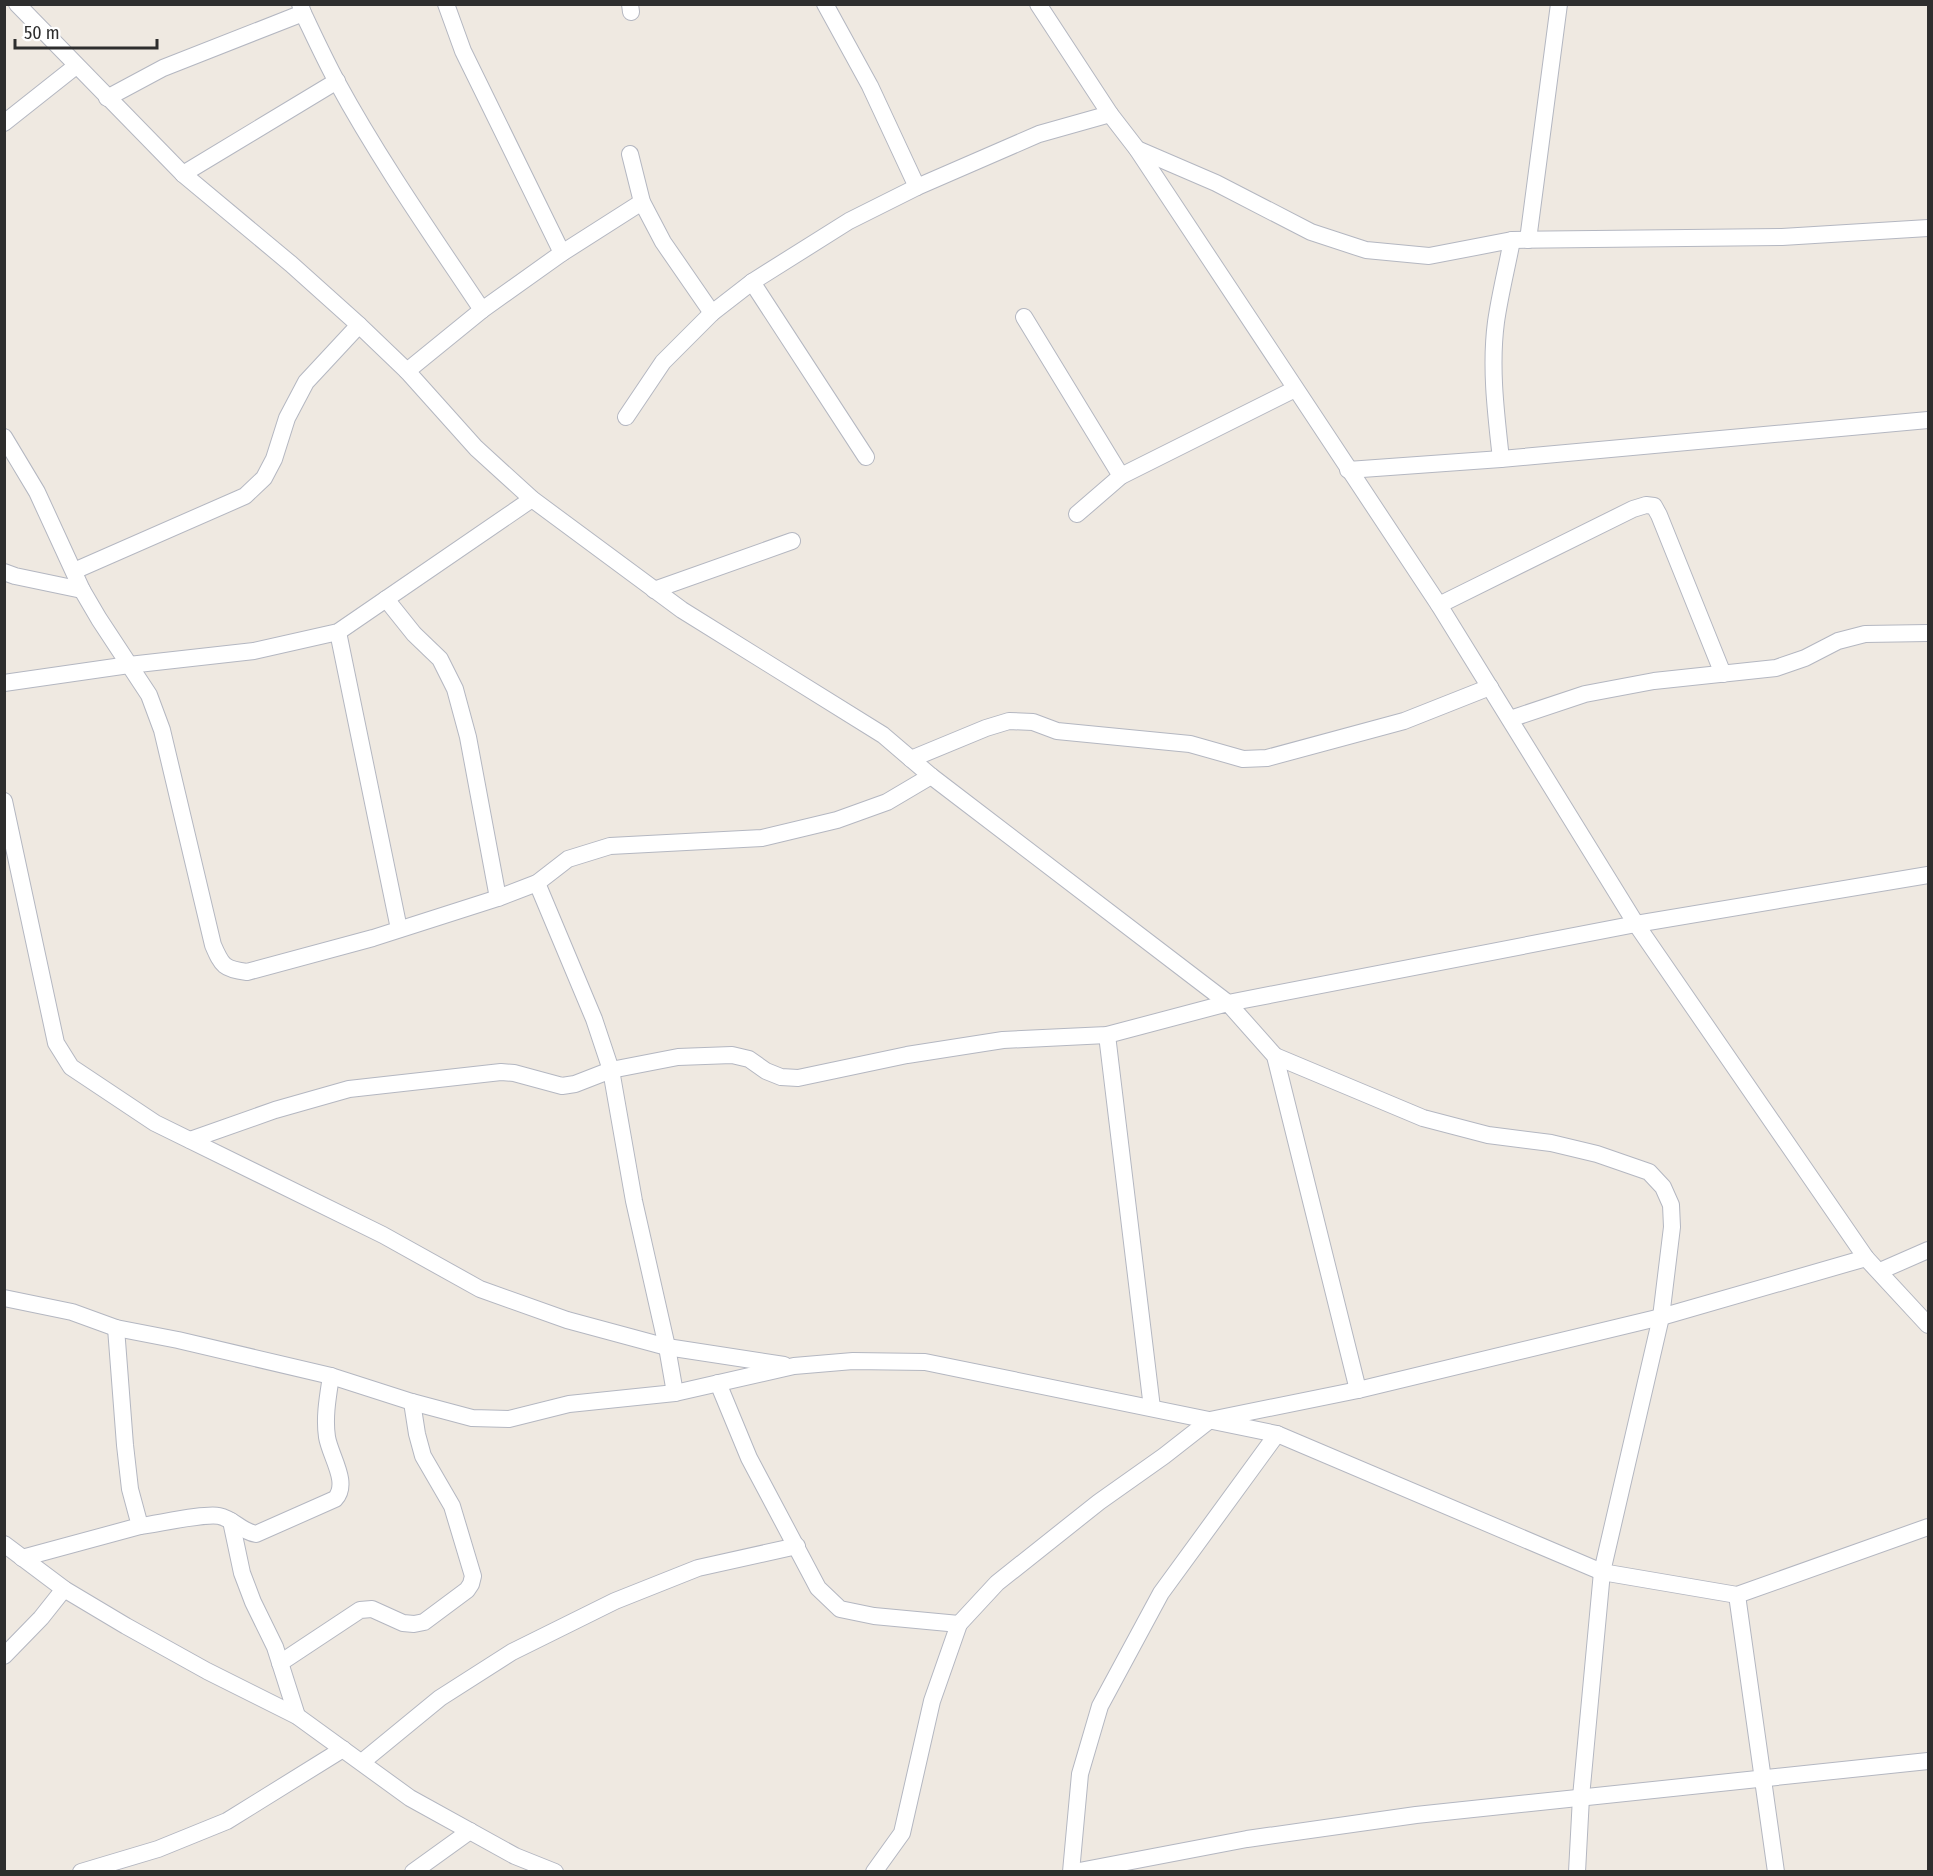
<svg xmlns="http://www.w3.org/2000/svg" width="1933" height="1876" viewBox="0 0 1933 1876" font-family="'Fira Sans Condensed',sans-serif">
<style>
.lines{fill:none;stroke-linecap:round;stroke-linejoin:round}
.street-casing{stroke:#b4b7c1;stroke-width:18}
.street{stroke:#fff;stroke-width:16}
</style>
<rect width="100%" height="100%" fill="#efe9e1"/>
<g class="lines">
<g class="street-casing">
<g id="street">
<path d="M17 4 183 174 291 264 359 325 407 371 476 448 532 499 682 610 883 735 931 776 1228 1003 1636 924 1928 875"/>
<path d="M300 4 303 13C314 36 325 60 337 82 380 161 432 235 482 310"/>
<path d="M446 4 463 51 562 253"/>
<path d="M630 4 631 12"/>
<path d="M825 4 870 86 917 187"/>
<path d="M1038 4 1110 114 1137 149 1439 605 1636 924 1866 1258 1928 1325"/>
<path d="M107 98 163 68 303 13"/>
<path d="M4 123 76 66"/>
<path d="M1137 149 1216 183 1311 232 1366 250 1429 256 1512 240 1782 237 1928 228"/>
<path d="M630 154 642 202 663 242 712 313"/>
<path d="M183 174 337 81"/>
<path d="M1528 240 1559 4"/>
<path d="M752 282 866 457"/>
<path d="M1024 317 1121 476"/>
<path d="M407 371 482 310 562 253 642 202"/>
<path d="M626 417 663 362 712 313 752 282 849 221 917 187 1039 134 1110 114"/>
<path d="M4 437 37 492 82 590 99 619 149 695 162 730 213 945C222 966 224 969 247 972L373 938 498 898 537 883 568 859 610 846 762 838 837 820 887 802 931 776"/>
<path d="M1501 459C1496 414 1490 367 1496 322 1500 294 1507 267 1512 240"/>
<path d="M1348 470 1501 459 1928 420"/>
<path d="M1077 514 1121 476 1295 389"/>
<path d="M74 571 245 496 264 478 274 459 287 418 306 382 359 325"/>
<path d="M4 572 15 576 82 590"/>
<path d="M654 590 792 541"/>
<path d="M386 599 414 634 440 659 455 689 468 737 498 898"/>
<path d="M1439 605 1633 509 1646 505 1654 506 1659 515 1723 674"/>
<path d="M338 632 399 929"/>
<path d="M4 683 129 665 254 651 338 632 532 499"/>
<path d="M1510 719 1585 694 1654 681 1776 668 1805 658 1838 641 1865 634 1928 633"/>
<path d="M911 759 986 728 1009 721 1033 722 1057 731 1190 744 1243 759 1267 758 1404 721 1490 687"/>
<path d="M4 801 56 1043 71 1067 155 1123 383 1235 480 1289 567 1320 667 1347 784 1365"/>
<path d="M537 883 594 1019 611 1070 634 1201 667 1347 675 1393"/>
<path d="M1107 1035 1152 1408"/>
<path d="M1275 1056 1423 1118 1488 1135 1551 1143 1597 1154 1649 1172 1663 1187 1671 1205 1672 1227 1661 1317 1602 1572 1581 1797 1577 1872"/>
<path d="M190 1140 275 1110 349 1089 501 1072 514 1073 562 1086 575 1084 611 1070 678 1057 732 1055 749 1059 766 1071 781 1077 798 1078 907 1055 1003 1040 1107 1035 1228 1003 1275 1056 1358 1390"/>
<path d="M1880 1271 1928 1250"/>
<path d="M4 1298 72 1312 116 1328 178 1340 331 1376 412 1402 472 1418 509 1419 569 1404 675 1393 794 1366 853 1361 925 1362 1277 1434 1602 1572 1737 1595 1928 1527"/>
<path d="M718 1383 749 1458 818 1588 840 1609 874 1616 959 1624"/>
<path d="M231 1521 242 1573 253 1602 275 1647 297 1716"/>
<path d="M140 1526C157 1524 205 1513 219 1516 234 1519 240 1531 256 1534L335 1499C350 1483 330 1456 327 1437 324 1417 328 1396 331 1376"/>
<path d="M4 1544 64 1589 126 1626 207 1671 297 1716 410 1798 515 1856 555 1872"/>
<path d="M22 1558 140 1526 130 1489 125 1445 116 1328"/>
<path d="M1737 1595 1776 1872"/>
<path d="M4 1656 41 1618 64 1589"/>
<path d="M280 1663 360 1610 372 1609 403 1623 414 1624 424 1622 467 1590 471 1584 473 1576 452 1506 423 1456 417 1434 412 1402"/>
<path d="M362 1762 440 1698 512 1652 615 1601 698 1568 797 1546"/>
<path d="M81 1872 158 1849 227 1821 343 1749"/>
<path d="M413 1872 470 1831"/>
<path d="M874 1872 902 1833 932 1701 959 1624 997 1583 1099 1502 1164 1456 1210 1420 1358 1390 1661 1317 1866 1258"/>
<path d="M1071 1872 1080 1774 1100 1706 1161 1593 1277 1434"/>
<path d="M1074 1872 1247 1839 1416 1815 1928 1761"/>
</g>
</g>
<use href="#street" class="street"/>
</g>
<rect width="1933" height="1876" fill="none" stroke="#2e2e2e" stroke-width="12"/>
<path d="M15 39v9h142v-9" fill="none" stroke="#2e2e2e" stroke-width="3"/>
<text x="24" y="39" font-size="18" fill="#2e2e2e" stroke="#ffffff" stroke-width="4.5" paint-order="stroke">50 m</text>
</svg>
